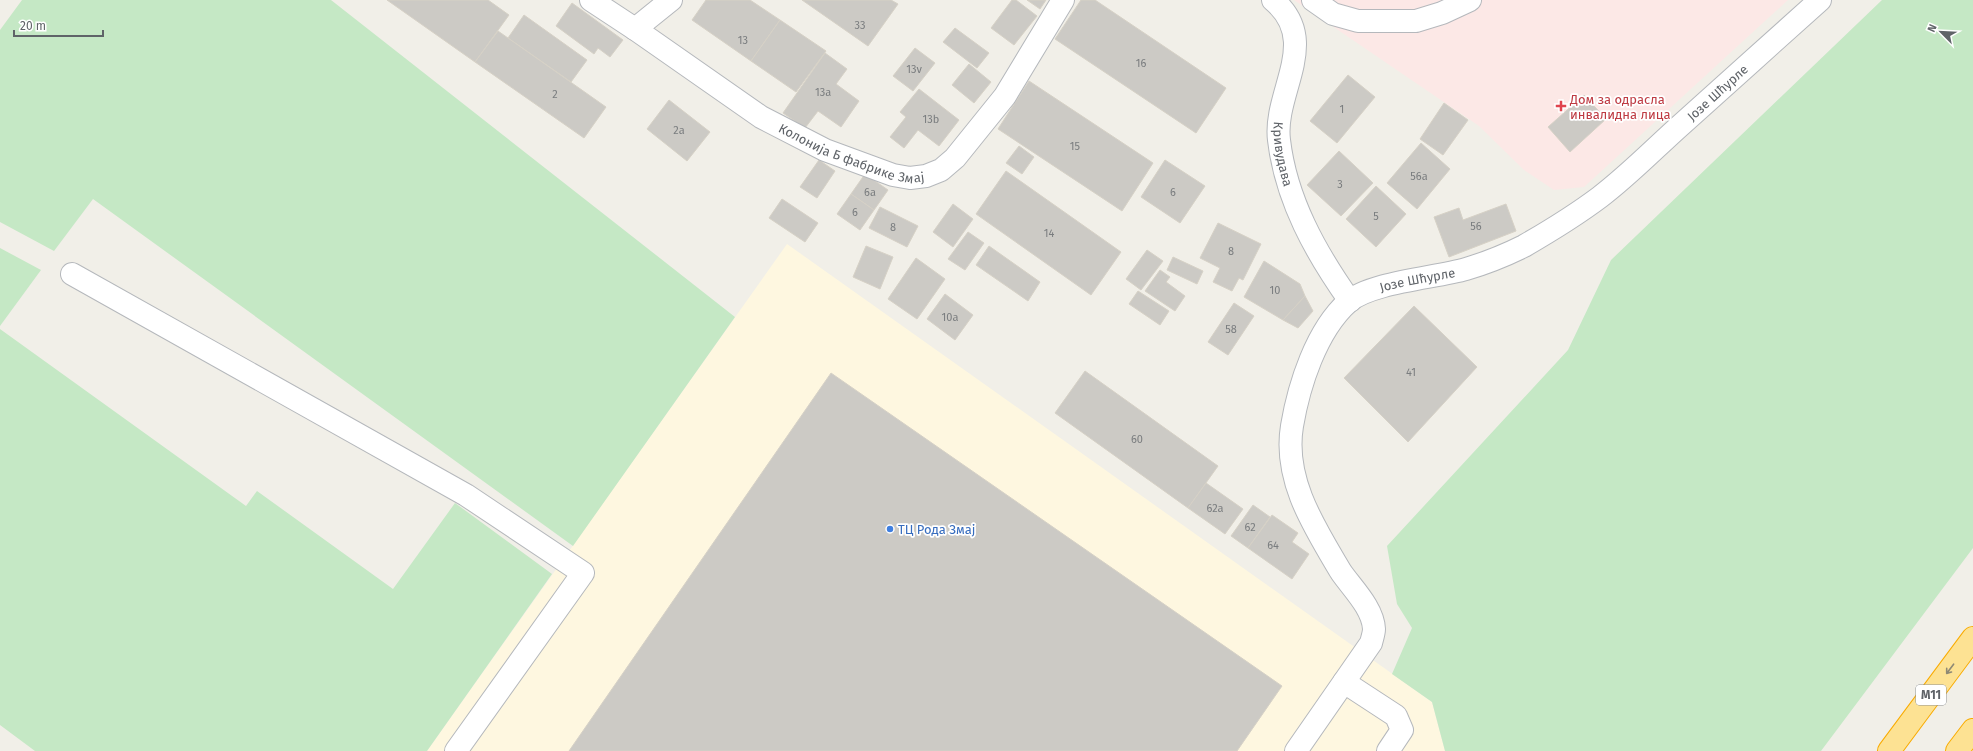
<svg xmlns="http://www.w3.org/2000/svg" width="1973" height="751" viewBox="0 0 1973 751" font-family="'Fira Sans',sans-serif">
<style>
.commercial{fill:#fef7e0}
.medical{fill:#fce8e6}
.green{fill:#c5e8c5}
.building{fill:#cccac5;stroke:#d6d1c6}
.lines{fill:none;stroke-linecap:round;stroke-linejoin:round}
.minor-casing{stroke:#b5b8bc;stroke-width:24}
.highway-casing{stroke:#f9ab00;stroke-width:24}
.minor{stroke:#fff;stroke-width:22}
.highway{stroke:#fde293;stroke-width:22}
.oneway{stroke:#8e8975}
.health-dot{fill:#e0444e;stroke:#fff;stroke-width:1.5}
.shop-dot{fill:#3f7fe0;stroke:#fff;stroke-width:1.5}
.labels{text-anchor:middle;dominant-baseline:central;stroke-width:3.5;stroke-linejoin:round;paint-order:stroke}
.number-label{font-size:11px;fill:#7a7d7f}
.shield{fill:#fff;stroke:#8f9295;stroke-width:1}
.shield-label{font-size:12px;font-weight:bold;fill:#5f6368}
.street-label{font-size:13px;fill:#5f6368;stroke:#fff}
.health-label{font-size:13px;fill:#be3a42;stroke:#fff;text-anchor:start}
.shop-label{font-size:13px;fill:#366cbe;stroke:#fff;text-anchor:start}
</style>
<rect width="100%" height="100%" fill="#f1efe8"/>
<path class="commercial" d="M787 244 1432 702 1445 751H427Z"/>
<path class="medical" d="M1294 0H1788L1584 187 1554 190 1524 170 1479 126Z"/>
<g class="green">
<path d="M22 0H331L735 317 573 546 93 199 54 251 0 222V30Z"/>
<path d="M1882 0H1973V548L1821 751H1445L1432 702 1392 674 1412 628 1397 604 1387 546 1568 350 1611 260Z"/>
<path d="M0 248 41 270 0 326Z"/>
<path d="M0 329 246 506 257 491 393 589 455 503 552 574 427 751H35L0 725Z"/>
</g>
<g class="building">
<path d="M387 0H488L509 15 475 62Z"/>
<path d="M706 0H750L780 20 751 61 692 20Z"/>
<path d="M802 0H891L898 4 868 46Z"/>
<path d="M1012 0H1016L1037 16 1014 45 991 28Z"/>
<path d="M1027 0H1046L1040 9Z"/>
<path d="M1081 0H1095L1226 88 1196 133 1055 39Z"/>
<path d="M572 3 623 40 610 57 598 48 594 54 556 26Z"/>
<path d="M524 15 587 60 571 82 508 38Z"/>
<path d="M780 20 826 51 796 92 751 61Z"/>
<path d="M955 28 989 53 977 68 943 42Z"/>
<path d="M498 31 606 107 584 138 475 62Z"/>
<path d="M915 48 935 63 913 91 893 76Z"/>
<path d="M825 53 847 69 836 84 859 101 841 127 818 111 805 128 783 113Z"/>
<path d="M969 64 991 82 974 103 952 85Z"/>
<path d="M1348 75 1375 97 1337 143 1310 121Z"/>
<path d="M1029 81 1153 163 1122 211 998 129Z"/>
<path d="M919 89 959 120 939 146 918 130 904 148 890 137 906 117 900 112Z"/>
<path d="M1584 95 1606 119 1570 152 1548 127Z"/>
<path d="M669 100 710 132 687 161 647 129Z"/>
<path d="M1444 103 1468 120 1443 155 1420 139Z"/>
<path d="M1421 143 1450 169 1417 209 1387 183Z"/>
<path d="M1019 146 1034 157 1022 174 1006 163Z"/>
<path d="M1339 151 1373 183 1341 216 1307 185Z"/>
<path d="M819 160 835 171 817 198 800 187Z"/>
<path d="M1165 160 1205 186 1180 223 1141 197Z"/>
<path d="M1006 171 1121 252 1091 295 976 214Z"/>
<path d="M865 174 888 190 874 210 851 194Z"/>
<path d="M1376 186 1406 214 1376 247 1346 219Z"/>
<path d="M851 194 874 210 860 230 837 214Z"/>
<path d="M782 199 818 223 805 242 769 218Z"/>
<path d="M953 204 973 219 953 247 933 232Z"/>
<path d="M1506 204 1516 231 1449 257 1434 217 1459 208 1463 220Z"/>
<path d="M880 207 918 226 907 247 869 228Z"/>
<path d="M1218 223 1261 244 1243 280 1239 278 1232 291 1213 282 1220 268 1200 258Z"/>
<path d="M968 232 984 243 965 270 948 259Z"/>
<path d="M866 246 893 257 880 289 853 277Z"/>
<path d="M989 246 1040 282 1028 301 976 265Z"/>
<path d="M1147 250 1163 261 1141 290 1126 279Z"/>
<path d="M1173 257 1203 271 1197 284 1167 270Z"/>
<path d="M916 258 945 279 917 319 888 299Z"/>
<path d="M1264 261 1300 284 1305 296 1283 320 1244 297Z"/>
<path d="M1160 270 1170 277 1166 282 1185 296 1175 311 1145 291Z"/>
<path d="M1138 291 1169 311 1160 325 1129 304Z"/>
<path d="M945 294 973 315 955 340 927 319Z"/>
<path d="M1305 296 1313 311 1298 328 1283 320Z"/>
<path d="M1234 303 1254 316 1228 355 1208 342Z"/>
<path d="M1414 306 1477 367 1408 442 1344 378Z"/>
<path d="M1085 371 1218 466 1188 508 1055 413Z"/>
<path d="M831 373 1282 686 1237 751H569Z"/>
<path d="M1206 483 1243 509 1225 534 1188 508Z"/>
<path d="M1253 505 1270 517 1248 548 1231 536Z"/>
<path d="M1272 515 1298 533 1292 542 1309 554 1292 579 1248 548Z"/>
</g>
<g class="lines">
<g class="minor-casing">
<g id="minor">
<path id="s1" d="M591 0 635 29 761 117 825 150 893 175 910 178 926 176 941 170 955 158 1005 96 1063 0"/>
<path id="s2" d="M1273 0C1322 41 1273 92 1279 140 1286 200 1316 253 1350 301"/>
<path d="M1313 0 1333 14 1358 21H1416L1442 13 1470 0"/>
<path d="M635 29 671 0"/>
<path d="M72 274 466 495 583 573 456 751"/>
<path d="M1344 682 1396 716 1402 730 1388 751"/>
<path id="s3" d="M1296 751 1371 643C1372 639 1374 633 1374 629 1373 608 1352 588 1341 572 1315 528 1283 480 1292 426 1299 385 1316 331 1348 302 1371 282 1435 278 1466 269 1486 263 1506 255 1524 246 1550 231 1576 215 1600 197 1629 175 1655 148 1682 124 1728 83 1774 41 1820 0"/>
</g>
</g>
<g class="highway-casing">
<g id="highway">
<path d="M1889 751 1973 638"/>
<path d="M1957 751 1973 730"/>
</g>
</g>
<use href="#minor" class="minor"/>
<use href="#highway" class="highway"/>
</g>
<defs><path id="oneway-shaft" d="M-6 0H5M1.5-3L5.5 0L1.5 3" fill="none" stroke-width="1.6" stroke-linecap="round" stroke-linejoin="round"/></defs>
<use class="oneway" href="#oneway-shaft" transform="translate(1950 669) rotate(127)"/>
<path class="health-dot" d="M1559 100h4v4h4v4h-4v4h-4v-4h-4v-4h4z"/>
<circle class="shop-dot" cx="890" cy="529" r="4"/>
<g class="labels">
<g class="number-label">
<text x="860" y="25">33</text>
<text x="743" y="40">13</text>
<text x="1141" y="63">16</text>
<text x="914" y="69">13v</text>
<text x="823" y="92">13a</text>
<text x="555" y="94">2</text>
<text x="1342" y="109">1</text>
<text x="931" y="119">13b</text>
<text x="679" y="130">2a</text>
<text x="1075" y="146">15</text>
<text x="1419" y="176">56a</text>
<text x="1340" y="184">3</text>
<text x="870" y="192">6a</text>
<text x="1173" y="192">6</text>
<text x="855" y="212">6</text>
<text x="1376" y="216">5</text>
<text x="1476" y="226">56</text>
<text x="893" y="227">8</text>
<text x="1049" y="233">14</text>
<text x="1231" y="251">8</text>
<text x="1275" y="290">10</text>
<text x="950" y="317">10a</text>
<text x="1231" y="329">58</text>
<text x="1411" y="372">41</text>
<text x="1137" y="439">60</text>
<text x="1215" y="508">62a</text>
<text x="1250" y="527">62</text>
<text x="1273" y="545">64</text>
</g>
<rect class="shield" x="1916" y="685" width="30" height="20" rx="3"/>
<g class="shield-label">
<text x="1931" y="695">M11</text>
</g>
<g class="street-label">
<text stroke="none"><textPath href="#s3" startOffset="942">Јозе Шћурле</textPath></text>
<text stroke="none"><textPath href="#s1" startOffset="305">Колонија Б фабрике Змај</textPath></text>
<text stroke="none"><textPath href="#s2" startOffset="163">Кривудава</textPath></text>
<text stroke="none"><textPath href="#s3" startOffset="582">Јозе Шћурле</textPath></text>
</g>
<g class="health-label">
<text x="1570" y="99">Дом за одрасла<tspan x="1570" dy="15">инвалидна лица</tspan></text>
</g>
<g class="shop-label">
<text x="898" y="529">ТЦ Рода Змај</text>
</g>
</g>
<g transform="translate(1941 32) rotate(294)" stroke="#ffffff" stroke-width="3" paint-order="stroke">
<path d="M0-3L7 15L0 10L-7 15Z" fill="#5f6368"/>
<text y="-6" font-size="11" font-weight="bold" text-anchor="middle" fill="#5f6368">N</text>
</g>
<path d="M14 30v6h89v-6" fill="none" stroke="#5f6368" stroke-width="2"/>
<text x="20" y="30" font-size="12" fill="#5f6368" stroke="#ffffff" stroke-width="3" paint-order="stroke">20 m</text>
</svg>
